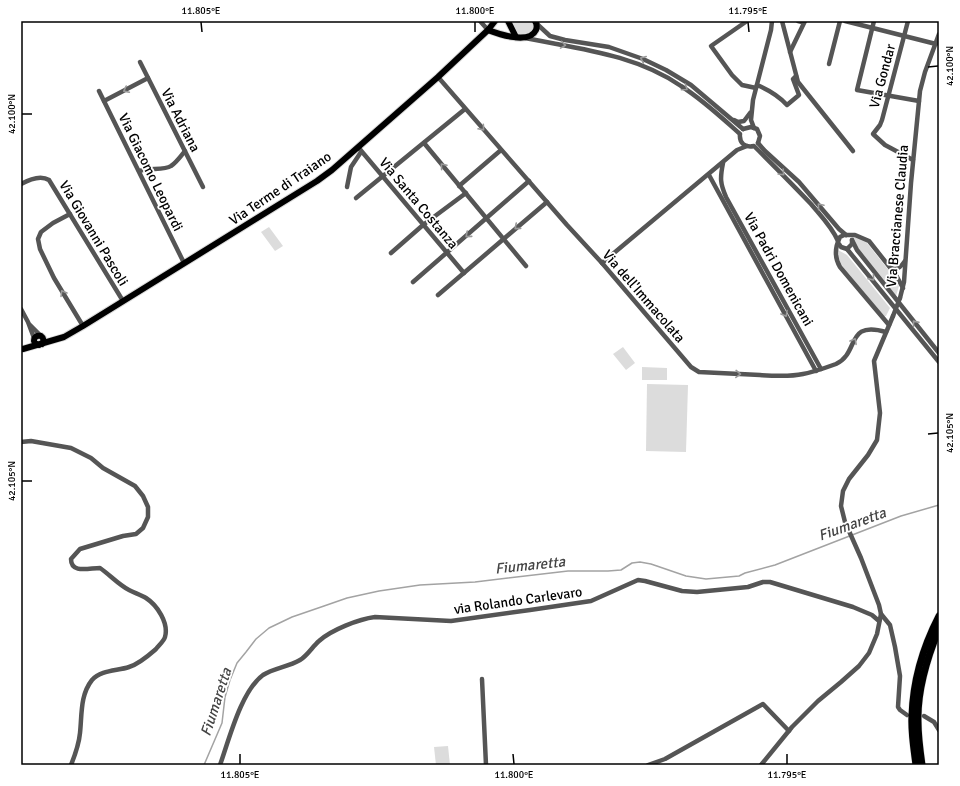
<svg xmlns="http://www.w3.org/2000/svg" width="960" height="786" font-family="Signika,sans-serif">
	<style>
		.green { fill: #dcdcdc }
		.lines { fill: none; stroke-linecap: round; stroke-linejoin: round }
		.stream { stroke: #a3a3a3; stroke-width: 1.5 }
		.major-casing { stroke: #dbdbdb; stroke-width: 8 }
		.highway-casing { stroke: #dbdbdb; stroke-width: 8 }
		.minor { stroke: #555; stroke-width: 4.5 }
		.major { stroke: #000; stroke-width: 6 }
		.highway { stroke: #000; stroke-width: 7 }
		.minor-bridge { stroke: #555; stroke-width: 4.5 }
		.oneway { stroke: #999 }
		.ticks { fill: none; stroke: #000; stroke-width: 1.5 }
		.labels { text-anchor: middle; stroke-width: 3.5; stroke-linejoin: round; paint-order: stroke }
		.street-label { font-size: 14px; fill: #000; stroke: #fff }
		.water-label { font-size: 15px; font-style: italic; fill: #444; stroke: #fff }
		.neatline { fill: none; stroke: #000; stroke-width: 1.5 }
		.ticks-label { font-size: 10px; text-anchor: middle; fill: #000 }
	</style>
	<rect width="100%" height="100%" fill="#fff"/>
	<g class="green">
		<path d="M512,21H532C535,30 532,33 524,37C515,33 514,29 512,21Z"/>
		<path d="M269,227L283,246L275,251L261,232Z"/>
		<path d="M852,236L865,240L867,243L894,277L899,286L896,296L858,249Z"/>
		<path d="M838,250L847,255L890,308L886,316H884L843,267L839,260Z"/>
		<path d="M623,347L635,363L626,370L613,354Z"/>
		<path d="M642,367L667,368V380H642Z"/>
		<path d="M647,384L688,385L686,452L646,451Z"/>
		<path d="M448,746L450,765H436L434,747Z"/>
	</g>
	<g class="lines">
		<path class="stream" d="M204,765L222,723L225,697L230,680L237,663L246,652L256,639L269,628L292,617L324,606L347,598L379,591L420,585L475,582L568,571H608L621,570L632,563L640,562L651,564L686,576L706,579L739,576L745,573L775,565L901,516L939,505"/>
		<g class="major-casing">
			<g id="major">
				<path d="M508,21L516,37"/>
				<path d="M488,30C499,34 529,45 536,30C537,27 537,24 535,21"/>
				<path d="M39,345L36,344L34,341C34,337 37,335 41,336C44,338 44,341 42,344"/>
				<path d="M23,349L64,337L83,326L317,181L332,170L438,77L488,30L495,21"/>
			</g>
		</g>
		<g class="highway-casing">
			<g id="highway">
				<path d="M916,765C914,749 911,732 912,716C913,681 923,647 939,616"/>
				<path d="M922,765C920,751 918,736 918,722C917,690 927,658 939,629"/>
			</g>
		</g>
		<g class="minor">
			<path d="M480,21L488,30"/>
			<path d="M747,21L711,46L732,75L742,85L756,88"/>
			<path d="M782,21L798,82L853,151"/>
			<path d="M798,21L802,22L804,21"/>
			<path d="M845,21L936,44"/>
			<path d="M874,21L857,90L919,101"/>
			<path d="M908,21L882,120L880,125L873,134L885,145L913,160"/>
			<path d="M537,24L550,36L565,40L609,47L643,59L666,70L691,85L743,129"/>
			<path d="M525,38C579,49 634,54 681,86C703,100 721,117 740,134C739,143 745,148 754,146C773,165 792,184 811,204C821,216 832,227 838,241"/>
			<path d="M790,52L805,21"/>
			<path d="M140,62L203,187"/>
			<path d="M829,64L840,21"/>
			<path d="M438,77L567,225L602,263L691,367L699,372C719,373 740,374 760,375C774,376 789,377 803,374C814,372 825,368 836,364C860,353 845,320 886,332"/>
			<path d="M757,85C769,90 778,95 787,105L799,95L793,79L796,76"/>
			<path d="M99,91L184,263"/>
			<path d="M104,101L148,78"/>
			<path d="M734,120L738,122L744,121L750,113"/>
			<path d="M754,128L751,120L753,100L771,30L772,21"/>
			<path d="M743,129L751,127L757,129L760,136L758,143"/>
			<path d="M424,143L526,266"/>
			<path d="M758,143L765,151L799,182L839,229L846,235"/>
			<path d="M358,147L464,273"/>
			<path d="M723,163C720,178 720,183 726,197L821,369"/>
			<path d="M139,171C148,167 164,171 171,166C176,163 181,156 185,151"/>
			<path d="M709,175L816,371"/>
			<path d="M21,184C30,179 41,175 49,180L123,301"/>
			<path d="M459,186L501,150"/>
			<path d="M347,187L351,167L361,152"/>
			<path d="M356,198L465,109"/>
			<path d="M70,214L53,223L41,232L38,239L40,249L54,278L83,326"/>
			<path d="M852,240L857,250L939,353"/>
			<path d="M839,244L841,247L847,249L852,244V240"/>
			<path d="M847,249L939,362"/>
			<path d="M391,253L423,225L466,193"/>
			<path d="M602,263L737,150L747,146"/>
			<path d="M891,268C897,271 901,267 905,261"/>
			<path d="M413,282L529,181"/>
			<path d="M438,295L547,202"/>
			<path d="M900,298L904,282L911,183L920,91L925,72L939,34"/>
			<path d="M21,309L28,322L34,338"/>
			<path d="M30,325L41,336"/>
			<path d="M889,325L840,267C834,257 835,247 840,237L844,235H855L869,241L896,275L903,288"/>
			<path d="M21,442L31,441L71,448L91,458L103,468L135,486L143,496L148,507V517L143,528L136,534L123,536L80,549L71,559C71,574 89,568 100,568C110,575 119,585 129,590C135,593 141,595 146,598C157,605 169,623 165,637C164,641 159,645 156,649C148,656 139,664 129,667C117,671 101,670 92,680C80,695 82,715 80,733C79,744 75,755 71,765"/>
			<path d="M881,614L890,625L895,647L900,676L898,707L900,710L907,715"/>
			<path d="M482,679L486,765"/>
			<path d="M924,716L934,722L939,730"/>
			<path d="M220,765C229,740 241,691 263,675C274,668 288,667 300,660C307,656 313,646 319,641C331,630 359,619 375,617L451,621L530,610L591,601L638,580L645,581L682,591L697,592L748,587L763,582H770L853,607L872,615L879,621"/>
			<path d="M648,765L665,759L763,704L789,731"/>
			<path d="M761,765L792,727L818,701L841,682L859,666L869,653L877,634L881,614L879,605L861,558L845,522L841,506L843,491L849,479L868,455L877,440L880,413L874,361L893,316"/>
		</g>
		<use href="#major" class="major"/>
		<use href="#highway" class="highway"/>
		<path class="minor-bridge" d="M893,316L900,298"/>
	</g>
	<defs><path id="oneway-chevron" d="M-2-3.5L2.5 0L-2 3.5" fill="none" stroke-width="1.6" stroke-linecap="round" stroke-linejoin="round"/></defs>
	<g class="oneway">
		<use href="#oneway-chevron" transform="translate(563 45) rotate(9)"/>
		<use href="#oneway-chevron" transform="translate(643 59) rotate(-157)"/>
		<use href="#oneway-chevron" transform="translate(685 88) rotate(35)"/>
		<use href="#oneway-chevron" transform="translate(126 90) rotate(153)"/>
		<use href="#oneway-chevron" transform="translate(482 128) rotate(49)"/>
		<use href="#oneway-chevron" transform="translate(443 166) rotate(-130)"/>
		<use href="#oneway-chevron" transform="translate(782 173) rotate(46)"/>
		<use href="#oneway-chevron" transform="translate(820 206) rotate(-130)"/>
		<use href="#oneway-chevron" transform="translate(517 227) rotate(140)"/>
		<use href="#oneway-chevron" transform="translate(468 235) rotate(139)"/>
		<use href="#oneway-chevron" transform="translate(872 278) rotate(51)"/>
		<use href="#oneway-chevron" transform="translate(63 293) rotate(-121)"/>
		<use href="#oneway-chevron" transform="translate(785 314) rotate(61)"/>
		<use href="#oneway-chevron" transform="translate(915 323) rotate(-129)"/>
		<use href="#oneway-chevron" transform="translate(854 341) rotate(-61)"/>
		<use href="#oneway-chevron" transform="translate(738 374) rotate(2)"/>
	</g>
	<path class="ticks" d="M201,22L202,32M475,22V32M748,22L749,32M928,67L938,66M22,114H32M928,434L938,433M22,481H32M240,754V764M513,754L514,764M787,754V764"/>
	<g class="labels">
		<g class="street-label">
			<text transform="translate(882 76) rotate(-75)" y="5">Via Gondar</text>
			<text transform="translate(181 120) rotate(63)" y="5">Via Adriana</text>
			<text transform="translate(151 172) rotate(64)" y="5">Via Giacomo Leopardi</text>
			<text transform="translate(280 188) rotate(-34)" y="5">Via Terme di Traiano</text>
			<text transform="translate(419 203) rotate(50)" y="5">Via Santa Costanza</text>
			<text transform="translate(897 216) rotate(-85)" y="5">Via Braccianese Claudia</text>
			<text transform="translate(94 233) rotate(59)" y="5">Via Giovanni Pascoli</text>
			<text transform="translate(779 269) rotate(61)" y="5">Via Padri Domenicani</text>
			<text transform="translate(644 296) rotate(49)" y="5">Via dell'Immacolata</text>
			<text transform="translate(518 600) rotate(-8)" y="5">via Rolando Carlevaro</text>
		</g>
		<g class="water-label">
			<text transform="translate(852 524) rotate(-20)" y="5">Fiumaretta</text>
			<text transform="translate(530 565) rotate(-6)" y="5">Fiumaretta</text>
			<text transform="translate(216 702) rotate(-72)" y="5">Fiumaretta</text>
		</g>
	</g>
	<rect width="960" height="786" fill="none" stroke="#ffffff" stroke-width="44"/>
	<rect x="22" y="22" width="916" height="742" class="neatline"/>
	<g class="ticks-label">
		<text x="201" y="14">11.805°E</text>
		<text x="475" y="14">11.800°E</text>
		<text x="748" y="14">11.795°E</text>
		<text transform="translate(949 66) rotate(-90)" y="4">42.100°N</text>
		<text transform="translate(11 114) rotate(-90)" y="4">42.100°N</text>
		<text transform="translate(949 433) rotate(-90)" y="4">42.105°N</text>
		<text transform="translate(11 481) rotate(-90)" y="4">42.105°N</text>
		<text x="240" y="778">11.805°E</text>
		<text x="514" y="778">11.800°E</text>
		<text x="787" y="778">11.795°E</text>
	</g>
</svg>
